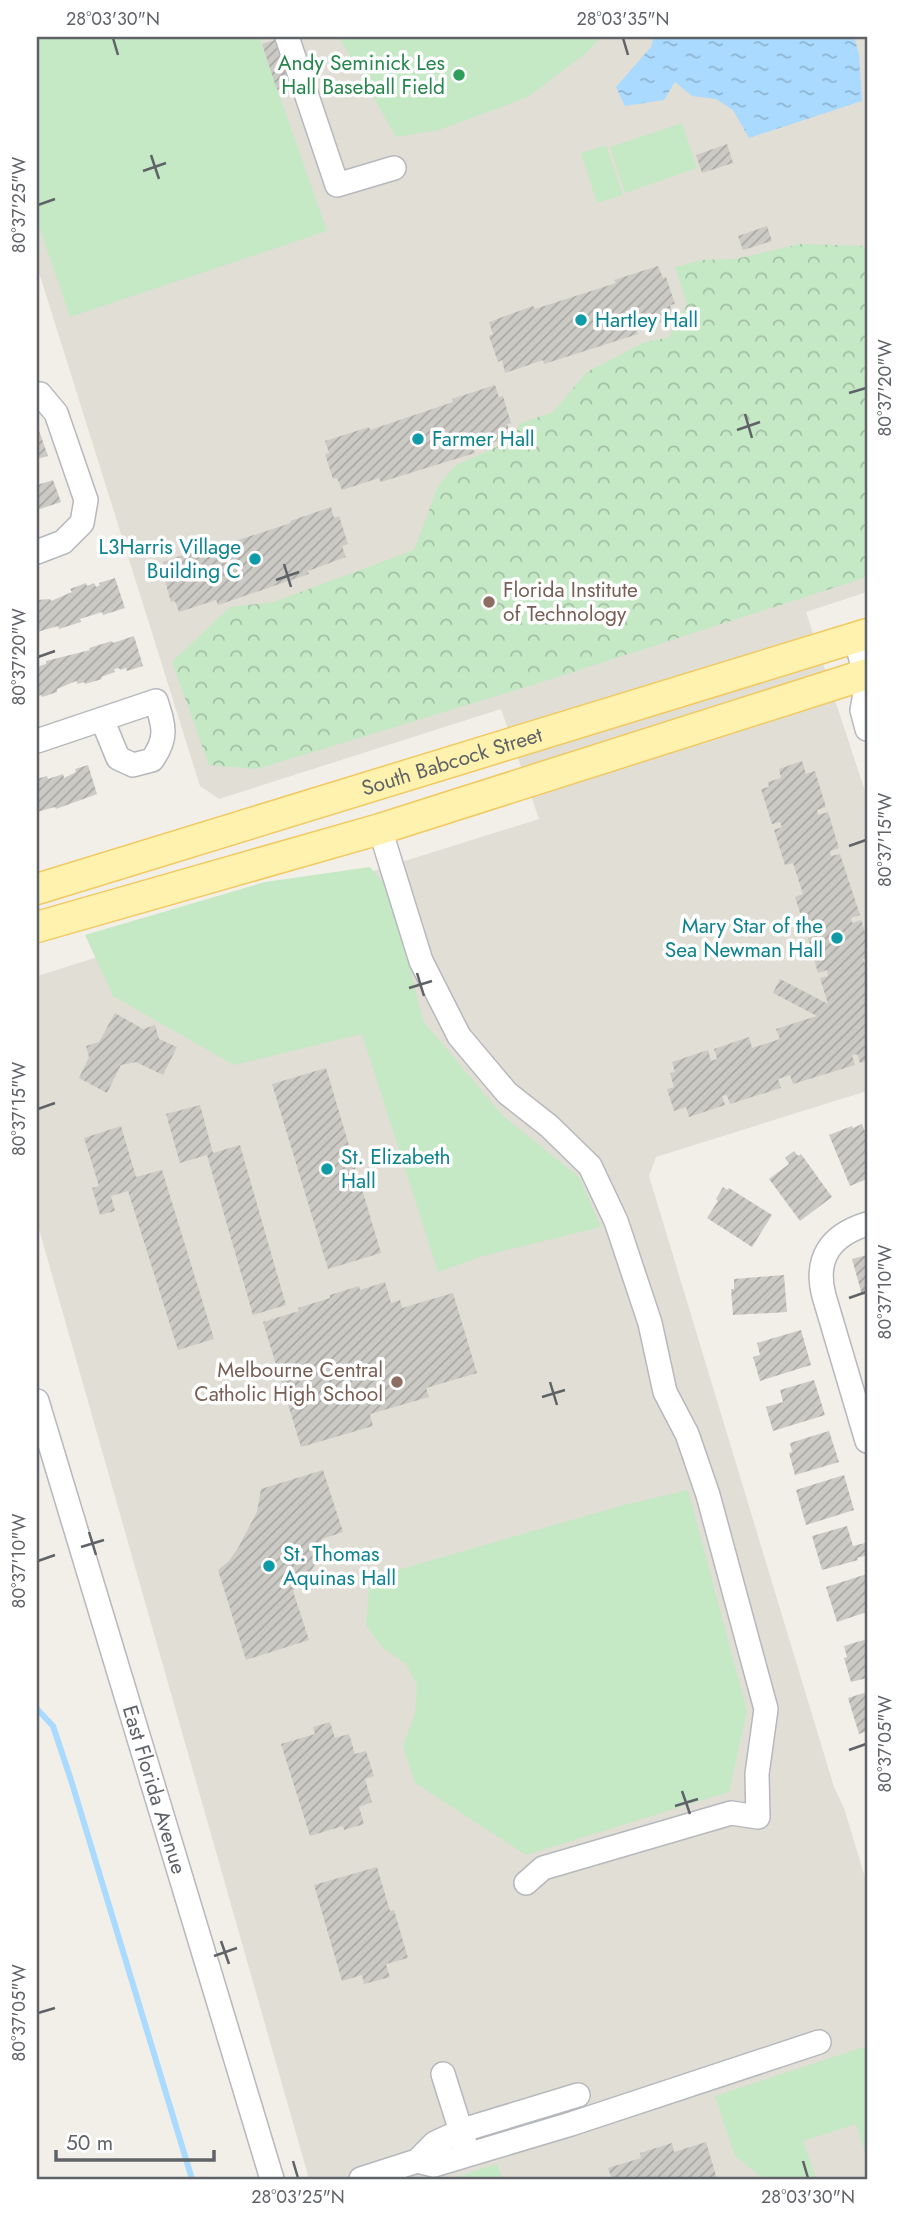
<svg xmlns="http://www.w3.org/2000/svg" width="904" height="2216" font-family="Jost,sans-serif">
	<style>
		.education { fill: #e1ded6 }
		.grass { fill: #c5e8c5 }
		.forest { fill: url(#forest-crowns) }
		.water { fill: url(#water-ripples) }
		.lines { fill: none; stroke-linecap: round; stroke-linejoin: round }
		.stream { stroke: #aadaff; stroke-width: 6 }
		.building { fill: url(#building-hatch) }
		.minor-casing { stroke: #b5b8bc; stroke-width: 26 }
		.major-casing { stroke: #f2c960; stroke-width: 33 }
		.minor { stroke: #fff; stroke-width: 23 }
		.major { stroke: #fff2af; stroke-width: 30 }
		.ticks { fill: none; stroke: #5f6368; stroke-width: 2.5 }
		.leisure-dot { fill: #2e9e5b; stroke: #fff; stroke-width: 2.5 }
		.culture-dot { fill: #0f9aa8; stroke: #fff; stroke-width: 2.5 }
		.education-dot { fill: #8d6e63; stroke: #fff; stroke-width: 2.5 }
		.labels { text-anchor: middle; stroke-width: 7; stroke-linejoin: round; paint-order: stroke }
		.leisure-label { font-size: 21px; fill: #27864d; stroke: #fff; text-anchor: end }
		.culture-label { font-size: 21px; fill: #0d838f; stroke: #fff; text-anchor: start }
		.education-label { font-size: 21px; fill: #785e54; stroke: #fff; text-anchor: start }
		.street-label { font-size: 21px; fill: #5f6368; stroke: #fff }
		.neatline { fill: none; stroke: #5f6368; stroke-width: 2.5 }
		.ticks-label { font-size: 18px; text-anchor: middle; fill: #5f6368 }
	</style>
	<defs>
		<pattern id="forest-crowns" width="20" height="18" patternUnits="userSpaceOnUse" patternTransform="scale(1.75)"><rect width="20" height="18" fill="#c5e8c5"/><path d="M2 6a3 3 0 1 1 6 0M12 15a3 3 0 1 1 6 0" fill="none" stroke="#a3c0a4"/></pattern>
		<pattern id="water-ripples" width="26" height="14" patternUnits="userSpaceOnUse" patternTransform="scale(1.75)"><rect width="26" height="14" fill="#aadaff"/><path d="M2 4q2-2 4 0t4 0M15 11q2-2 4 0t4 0" fill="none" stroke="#8eb4d2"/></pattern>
		<pattern id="building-hatch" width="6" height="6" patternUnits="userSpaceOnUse" patternTransform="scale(1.75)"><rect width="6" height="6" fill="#cccac5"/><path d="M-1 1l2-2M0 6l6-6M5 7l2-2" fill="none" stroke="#a9a8a4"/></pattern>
	</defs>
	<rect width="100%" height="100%" fill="#f1efe8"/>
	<path class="education" d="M37,37H867V592L806,612L867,797V1091L656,1157L649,1176L834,1787L844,1808L867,1884V2179H309L37,1222V976L539,819L501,709L219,799L200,786L37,266Z"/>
	<g class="grass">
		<path d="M37,37H259L327,231L70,317L37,220Z"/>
		<path d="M339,37H601L586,53L528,97L439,130L396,137Z"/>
		<path d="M682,123L697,168L625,193L610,147Z"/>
		<path d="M606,145L623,195L597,203L581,153Z"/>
		<path d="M370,867L391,892L423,1021L503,1116L579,1177L601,1227L483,1256L438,1272L362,1034L234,1065L113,996L85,935L265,882Z"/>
		<path d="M688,1490L747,1711L729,1792L526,1855L415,1783L403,1746L415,1713L417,1685L406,1664L382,1647L366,1625L370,1578L620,1506Z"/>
		<path d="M867,2046V2158L856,2124L803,2141L816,2179H764L735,2156L715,2096Z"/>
		<path d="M497,2164L502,2179H450Z"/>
	</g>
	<path class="forest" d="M800,244L867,246V577L536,684L257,769L209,765L172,662L230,607L274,602L414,550L438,486L456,465L513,440L519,424L553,412L587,372L643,343L669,337L687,304L675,267L702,260L736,259Z"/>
	<path class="water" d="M654,37H854L859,54L862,101L749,138L733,110L716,99L692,96L675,82L664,100L625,106L616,87L651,47Z"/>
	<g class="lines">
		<path class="stream" d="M37,1709L53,1726L71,1780L192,2179"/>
	</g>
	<g class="building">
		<path d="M281,38L295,83L277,90L262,44Z"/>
		<path d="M727,144L733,163L702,173L696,155Z"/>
		<path d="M767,226L772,241L743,250L738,236Z"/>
		<path d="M658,266L663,278L666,277L675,304L670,305L674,318L637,330L638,334L544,364L543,360L505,373L502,360L498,362L489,336L493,334L489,322L533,306L535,309L616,283L614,280Z"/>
		<path d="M495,385L499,397L503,396L511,423L507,424L511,437L473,449L475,453L381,482L379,478L342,490L337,478L333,479L325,454L329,453L325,441L369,427L370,430L453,402L452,399Z"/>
		<path d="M37,425L48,456L37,459Z"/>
		<path d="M53,480L61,502L37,510V485Z"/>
		<path d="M331,507L334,518L339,516L348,544L342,546L346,557L308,571L309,574L218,605L216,600L179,612L175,601L171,602L163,574L166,573L163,562L206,547L207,550L291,523L290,521Z"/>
		<path d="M115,578L125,608L103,615L102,612L80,619L81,622L59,629L58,626L37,632V600L50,599L51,601L72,592L70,589L86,583L87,586L94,583L96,587L100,585L99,583Z"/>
		<path d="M134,636L143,666L127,671L126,668L120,670L119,668L114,669L115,672L101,677L102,679L85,684L84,682L78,684L76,681L57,689V692L42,697L41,695L37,696V667L46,664V661L90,650L89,648L112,641L113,643Z"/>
		<path d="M802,761L806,774L815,771L826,807L817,810L818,815L828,812L839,848L830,851L831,856L840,854L860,915L851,918L852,923L861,920L867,939V958L863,959L865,964L867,963V1061L860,1063L857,1054L852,1055L855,1065L793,1084L790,1075L778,1079L781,1088L730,1104L727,1095L722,1096L725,1105L689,1117L686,1107L674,1111L667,1089L674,1087L670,1073L675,1072L672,1062L708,1050L711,1061L717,1059L714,1049L749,1037L752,1048L780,1039L776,1029L817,1016L773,993L780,979L828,1004L820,978L828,976L827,970L818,973L808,938L816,935L814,930L806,932L795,897L803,894L793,863L785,865L774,830L782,827L780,822L772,824L761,789L769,787L768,782L781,778L779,769Z"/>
		<path d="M88,765L97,794L56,809L55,807L37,812V779L47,776L48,779L63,774L64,778L76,772L75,769Z"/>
		<path d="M115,1013L143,1029L155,1025L159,1039L177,1047L163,1075L136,1062L121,1065L107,1093L79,1078L89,1057L86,1046L99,1042Z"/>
		<path d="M326,1068L381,1253L328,1269L272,1084Z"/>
		<path d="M200,1105L213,1153L240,1145L286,1305L253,1315L207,1155L180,1163L166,1114Z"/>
		<path d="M862,1124L867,1137V1179L850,1186L829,1135L852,1126L853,1128Z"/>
		<path d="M121,1126L136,1177L162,1170L214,1339L178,1350L128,1191L111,1196L115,1211L100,1215L92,1188L99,1186L84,1138Z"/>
		<path d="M794,1151L798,1156L801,1154L832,1197L800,1221L769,1179L789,1164L785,1158Z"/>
		<path d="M723,1187L727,1190L729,1188L772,1215L752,1247L707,1218L718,1201L716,1199Z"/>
		<path d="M867,1255V1294L862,1295L852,1259Z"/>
		<path d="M784,1275L787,1312L733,1315L731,1289H734V1279Z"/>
		<path d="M385,1282L391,1303L400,1300L402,1308L453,1293L477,1373L426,1388L429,1397L370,1414L373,1426L301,1447L263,1322L299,1311L298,1308L330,1298V1295L359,1286L360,1290Z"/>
		<path d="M801,1330L811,1365L760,1381L753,1357L760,1355L757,1343Z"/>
		<path d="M814,1380L825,1415L773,1431L766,1407L783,1402L780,1390Z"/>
		<path d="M829,1431L839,1462L795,1475L789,1453L792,1452L790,1443Z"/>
		<path d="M323,1470L343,1532L322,1539L318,1557L310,1574L293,1591L309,1640L246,1660L218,1570L229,1561L238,1548L257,1512L261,1489Z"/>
		<path d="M844,1475L854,1510L806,1525L796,1490Z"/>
		<path d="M847,1526L853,1546L865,1543L867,1555L857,1558L858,1560L822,1570L812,1536Z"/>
		<path d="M867,1574V1612L837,1622L826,1587Z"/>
		<path d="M867,1639V1678L851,1682L844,1658L847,1657L844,1646Z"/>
		<path d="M867,1692V1731L859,1734L848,1698Z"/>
		<path d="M330,1722L335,1738L349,1734L355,1754L366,1751L374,1776L365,1779L372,1802L359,1807L364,1824L344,1830L343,1826L310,1836L281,1744L315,1734L313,1727Z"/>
		<path d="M377,1867L390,1911L394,1910L408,1958L386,1964L390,1977L364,1984L362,1975L342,1981L314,1885Z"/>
		<path d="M706,2142L717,2179H612L608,2168L641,2158L640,2153L672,2143L674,2152Z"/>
	</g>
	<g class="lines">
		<g class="minor-casing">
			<g id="minor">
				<path d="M287,37L337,185L394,168"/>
				<path d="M37,394H40L56,413L86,500L82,523L63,542L37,552"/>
				<path d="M855,638L867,680"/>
				<path d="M867,683L862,710L867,729"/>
				<path d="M37,741L156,701C164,726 168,738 152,760L133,765L118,758L102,719"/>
				<path d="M380,829L421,961L459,1036L507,1093L549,1126L590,1166L616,1221L650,1323L665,1392L687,1434L708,1495L766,1709L757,1774L758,1817L731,1813L543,1868L526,1883"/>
				<path d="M867,1224C831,1235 814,1258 824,1296L867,1441"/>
				<path id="s1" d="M37,1401L272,2179"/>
				<path d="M443,2074L465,2144"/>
				<path d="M417,2161L434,2165L571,2124L819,2042"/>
				<path d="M361,2179L417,2161L435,2143L463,2130L578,2095"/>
			</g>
		</g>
		<g class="major-casing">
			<g id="major">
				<path id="s2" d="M37,889L867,634"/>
				<path d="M37,927L380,829L867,674"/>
			</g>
		</g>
		<use href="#minor" class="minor"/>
		<use href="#major" class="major"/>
	</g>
	<path class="ticks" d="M113,38L118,55M623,38L628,55M151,155L159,179M143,171L166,163M38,205L55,199M849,393L866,388M745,414L752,438M737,430L760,422M284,564L291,587M276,580L299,572M38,657L55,651M849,846L866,840M417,973L424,996M409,988L432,981M38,1109L55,1103M849,1298L866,1292M550,1382L557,1405M542,1397L565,1390M89,1532L96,1555M81,1547L104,1540M38,1561L55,1555M849,1750L866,1744M682,1791L690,1814M675,1806L698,1799M221,1941L229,1964M214,1956L237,1948M38,2013L55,2008M293,2161L298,2178M803,2161L808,2178"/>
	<circle class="leisure-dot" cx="459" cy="75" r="7"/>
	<g class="culture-dot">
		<circle cx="581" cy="320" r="7"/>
		<circle cx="418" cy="439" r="7"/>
		<circle cx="255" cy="559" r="7"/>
		<circle cx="837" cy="938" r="7"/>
		<circle cx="327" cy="1169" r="7"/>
		<circle cx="269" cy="1566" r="7"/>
	</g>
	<g class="education-dot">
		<circle cx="489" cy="602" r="7"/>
		<circle cx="397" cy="1382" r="7"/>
	</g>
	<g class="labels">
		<g class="leisure-label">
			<text x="445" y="70">Andy Seminick Les<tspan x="445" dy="24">Hall Baseball Field</tspan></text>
		</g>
		<g class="culture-label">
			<text x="595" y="327">Hartley Hall</text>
			<text x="432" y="446">Farmer Hall</text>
			<text x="241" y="554" text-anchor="end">L3Harris Village<tspan x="241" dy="24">Building C</tspan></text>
			<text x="823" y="933" text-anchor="end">Mary Star of the<tspan x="823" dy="24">Sea Newman Hall</tspan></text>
			<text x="341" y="1164">St. Elizabeth<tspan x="341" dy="24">Hall</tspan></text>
			<text x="283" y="1561">St. Thomas<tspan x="283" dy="24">Aquinas Hall</tspan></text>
		</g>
		<g class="education-label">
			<text x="503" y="597">Florida Institute<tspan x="503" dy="24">of Technology</tspan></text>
			<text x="383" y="1377" text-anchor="end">Melbourne Central<tspan x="383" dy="24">Catholic High School</tspan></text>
		</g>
		<g class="street-label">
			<text dy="7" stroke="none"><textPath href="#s2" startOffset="434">South Babcock Street</textPath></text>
			<text dy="7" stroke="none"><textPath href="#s1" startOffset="406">East Florida Avenue</textPath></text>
		</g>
	</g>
	<rect width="904" height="2216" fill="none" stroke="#ffffff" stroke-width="77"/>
	<path d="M56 2150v10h158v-10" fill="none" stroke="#5f6368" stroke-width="3.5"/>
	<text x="66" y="2150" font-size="21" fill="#5f6368" stroke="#ffffff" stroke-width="5" paint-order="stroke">50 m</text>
	<rect x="38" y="38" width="828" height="2140" class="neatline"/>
	<g class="ticks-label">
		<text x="113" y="25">28°03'30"N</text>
		<text x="623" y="25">28°03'35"N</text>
		<text transform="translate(19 205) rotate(-90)" y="6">80°37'25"W</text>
		<text transform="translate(885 388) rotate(-90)" y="6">80°37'20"W</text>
		<text transform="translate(19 657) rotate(-90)" y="6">80°37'20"W</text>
		<text transform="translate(885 840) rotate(-90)" y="6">80°37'15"W</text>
		<text transform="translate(19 1109) rotate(-90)" y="6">80°37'15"W</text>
		<text transform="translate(885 1292) rotate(-90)" y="6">80°37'10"W</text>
		<text transform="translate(19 1561) rotate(-90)" y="6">80°37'10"W</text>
		<text transform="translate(885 1744) rotate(-90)" y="6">80°37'05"W</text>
		<text transform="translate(19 2013) rotate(-90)" y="6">80°37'05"W</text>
		<text x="298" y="2203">28°03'25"N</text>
		<text x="808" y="2203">28°03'30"N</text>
	</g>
</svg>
